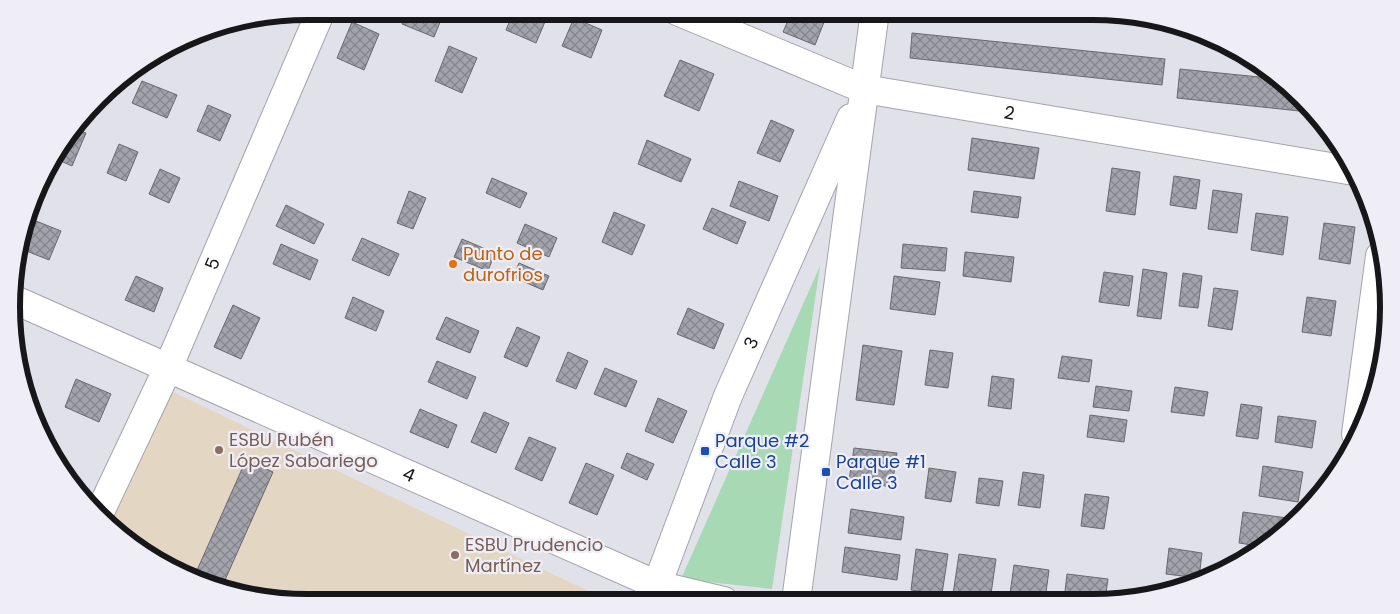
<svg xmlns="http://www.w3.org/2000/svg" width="1400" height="614" font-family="Poppins,sans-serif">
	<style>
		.education { fill: #e3d7c3 }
		.park { fill: #a8d9b5 }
		.building { fill: url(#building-cross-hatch); stroke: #696870 }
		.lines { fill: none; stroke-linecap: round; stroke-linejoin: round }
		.minor-casing { stroke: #a5a4ad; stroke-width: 30 }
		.minor { stroke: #fff; stroke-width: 28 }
		.food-dot { fill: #e8710a; stroke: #efeef7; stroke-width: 2 }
		.education-dot { fill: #8d6e63; stroke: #efeef7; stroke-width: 2 }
		.transit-dot { fill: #1a4fb4; stroke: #efeef7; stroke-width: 2 }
		.labels { text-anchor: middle; stroke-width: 4.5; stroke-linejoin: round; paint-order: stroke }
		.street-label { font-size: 18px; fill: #17171a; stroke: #efeef7 }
		.food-label { font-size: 18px; fill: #c56008; stroke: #efeef7; text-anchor: start }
		.education-label { font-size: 18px; fill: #785e54; stroke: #efeef7; text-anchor: start }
		.transit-label { font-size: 18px; fill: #164399; stroke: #efeef7; text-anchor: start }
		.rim { fill: none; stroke: #17171a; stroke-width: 6 }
	</style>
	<defs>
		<pattern id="building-cross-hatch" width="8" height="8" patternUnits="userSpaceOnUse" patternTransform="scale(1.25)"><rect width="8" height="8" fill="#a3a3ac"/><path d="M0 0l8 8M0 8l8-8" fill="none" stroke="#84848b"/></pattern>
	</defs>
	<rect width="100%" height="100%" fill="#e1e1ea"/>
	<path class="education" d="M171,391L609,601L307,603L212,587L112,530L108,524Z"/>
	<path class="park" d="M820,266L772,589L681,579Z"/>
	<g class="building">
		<path d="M407,11H434L443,15L434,37L402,24Z"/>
		<path d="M514,11H535L547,17L536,43L506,30Z"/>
		<path d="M792,11H812L826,17L815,45L783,32Z"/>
		<path d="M574,18L602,30L591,58L562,46Z"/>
		<path d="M352,22L379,34L364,70L337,58Z"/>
		<path d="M912,33L1165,59L1162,85L910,58Z"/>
		<path d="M449,46L477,58L462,93L435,81Z"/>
		<path d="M680,60L714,74L699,111L664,96Z"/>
		<path d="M1180,69L1279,79L1288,85L1309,112L1177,98Z"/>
		<path d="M142,81L177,95L167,118L132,103Z"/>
		<path d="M208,105L231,115L220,141L197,131Z"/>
		<path d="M771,120L794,130L780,162L757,153Z"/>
		<path d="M76,129L86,133L72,166L52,157Z"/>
		<path d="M972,138L1039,148L1034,179L968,170Z"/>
		<path d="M647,140L691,159L681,182L638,164Z"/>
		<path d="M119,144L138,152L126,181L107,173Z"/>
		<path d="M1112,168L1140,172L1135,215L1106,211Z"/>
		<path d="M160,169L180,178L169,203L149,194Z"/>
		<path d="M1174,176L1200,180L1196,209L1170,205Z"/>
		<path d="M492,178L527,193L520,208L486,193Z"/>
		<path d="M739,181L778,196L769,221L730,206Z"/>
		<path d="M1213,190L1242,194L1237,233L1208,229Z"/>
		<path d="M409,191L426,198L413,229L397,223Z"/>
		<path d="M974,191L1021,197L1018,218L971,212Z"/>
		<path d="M286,205L324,224L314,244L276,226Z"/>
		<path d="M712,208L746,222L737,244L703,229Z"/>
		<path d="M614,212L645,225L632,255L602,242Z"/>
		<path d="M1256,213L1288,217L1283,255L1251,250Z"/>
		<path d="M36,221L61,231L49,260L24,250Z"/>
		<path d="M1324,223L1355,227L1350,264L1319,259Z"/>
		<path d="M525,224L557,238L549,257L517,243Z"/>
		<path d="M362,238L399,254L389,276L352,260Z"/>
		<path d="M462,239L495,253L488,271L454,257Z"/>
		<path d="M281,244L318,260L310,280L273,264Z"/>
		<path d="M903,244L947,248L945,271L901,268Z"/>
		<path d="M965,252L1014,257L1011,282L963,276Z"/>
		<path d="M519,263L549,276L543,290L513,277Z"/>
		<path d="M1143,269L1167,273L1161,319L1137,316Z"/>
		<path d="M1104,272L1133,276L1129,306L1099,302Z"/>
		<path d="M1183,273L1202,276L1198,308L1179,306Z"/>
		<path d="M136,276L163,288L154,312L125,300Z"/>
		<path d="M894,276L940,282L935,315L890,309Z"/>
		<path d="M1214,288L1238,291L1232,330L1208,326Z"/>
		<path d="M353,297L384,311L376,331L345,318Z"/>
		<path d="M1307,297L1336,301L1331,336L1302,332Z"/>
		<path d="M233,305L260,318L241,359L214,347Z"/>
		<path d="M688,308L724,324L714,349L677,334Z"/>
		<path d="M446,317L479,331L470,353L436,339Z"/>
		<path d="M517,327L540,337L527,367L504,357Z"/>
		<path d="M863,345L902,351L894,405L856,400Z"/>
		<path d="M930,350L953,353L948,388L925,385Z"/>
		<path d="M568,352L588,361L576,389L556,381Z"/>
		<path d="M1062,356L1092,360L1089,382L1058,378Z"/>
		<path d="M437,361L476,377L467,399L428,382Z"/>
		<path d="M605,368L637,381L626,407L594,394Z"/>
		<path d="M992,376L1014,379L1011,409L988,406Z"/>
		<path d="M76,379L111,394L99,422L65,407Z"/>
		<path d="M1096,386L1132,391L1129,411L1093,407Z"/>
		<path d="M1175,387L1208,392L1204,416L1171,412Z"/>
		<path d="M658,398L687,411L673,443L645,431Z"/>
		<path d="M1241,404L1262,407L1258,439L1236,436Z"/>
		<path d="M420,409L457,425L448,448L410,432Z"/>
		<path d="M484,412L509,423L496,453L471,442Z"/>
		<path d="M1090,415L1127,420L1124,442L1087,437Z"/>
		<path d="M1278,416L1316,421L1312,448L1275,442Z"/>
		<path d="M529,437L556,448L542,481L515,469Z"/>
		<path d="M854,448L897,453L892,487L849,480Z"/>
		<path d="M627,453L654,464L647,480L621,468Z"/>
		<path d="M246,460L273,472L221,589L212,587L194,577Z"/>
		<path d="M586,463L614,475L597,515L569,503Z"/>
		<path d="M1263,466L1303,472L1298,502L1259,496Z"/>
		<path d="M929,468L956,472L951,502L925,498Z"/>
		<path d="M1023,472L1044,475L1040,508L1018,505Z"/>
		<path d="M979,478L1003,481L999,506L976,503Z"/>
		<path d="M1085,494L1109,497L1104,529L1081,526Z"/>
		<path d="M851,509L904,517L901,540L848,533Z"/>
		<path d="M1243,512L1295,519L1273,541L1264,547L1239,543Z"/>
		<path d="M845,547L900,555L897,580L842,572Z"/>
		<path d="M1169,548L1202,553L1199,578L1166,574Z"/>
		<path d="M916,549L948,554L942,594L911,590Z"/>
		<path d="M959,554L996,559L990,601H952Z"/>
		<path d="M1014,565L1049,570L1045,600L1009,601Z"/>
		<path d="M1067,574L1108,579L1105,600H1064Z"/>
	</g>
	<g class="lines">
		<g class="minor-casing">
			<g id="minor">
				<path id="s1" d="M677,11L864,89L1354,171"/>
				<path id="s2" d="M15,300L657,585L724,601"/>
				<path d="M1356,434L1380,256"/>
				<path id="s3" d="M99,514L168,368L321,11"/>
				<path d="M796,601L875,11"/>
				<path id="s4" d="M648,602L657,585L728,396L851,118"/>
			</g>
		</g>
		<use href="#minor" class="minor"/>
	</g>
	<circle class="food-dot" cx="453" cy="264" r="5"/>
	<g class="education-dot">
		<circle cx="219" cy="450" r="5"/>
		<circle cx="455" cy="555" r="5"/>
	</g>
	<g class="transit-dot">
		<rect x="700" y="446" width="10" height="10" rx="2.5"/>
		<rect x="821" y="467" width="10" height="10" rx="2.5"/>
	</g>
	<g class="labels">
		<g class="street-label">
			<text dy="6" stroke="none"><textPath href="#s1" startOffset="350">2</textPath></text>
			<text dy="6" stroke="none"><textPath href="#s3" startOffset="275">5</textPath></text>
			<text dy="6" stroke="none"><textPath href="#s4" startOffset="279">3</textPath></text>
			<text dy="6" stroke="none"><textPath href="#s2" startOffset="431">4</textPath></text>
		</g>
		<g class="food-label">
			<text x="463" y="260">Punto de<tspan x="463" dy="21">durofrios</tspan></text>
		</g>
		<g class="education-label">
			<text x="229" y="446">ESBU Rubén<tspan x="229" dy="21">López Sabariego</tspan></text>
			<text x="465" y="551">ESBU Prudencio<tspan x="465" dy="21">Martínez</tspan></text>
		</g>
		<g class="transit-label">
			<text x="715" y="447">Parque #2<tspan x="715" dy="21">Calle 3</tspan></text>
			<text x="836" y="468">Parque #1<tspan x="836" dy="21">Calle 3</tspan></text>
		</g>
	</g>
	<path d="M0 0H1400V614H0ZM307 20H1093A287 287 0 0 1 1380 307V307A287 287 0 0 1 1093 594H307A287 287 0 0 1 20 307V307A287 287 0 0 1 307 20Z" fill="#efeef7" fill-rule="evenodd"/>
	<path class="rim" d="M307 20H1093A287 287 0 0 1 1380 307V307A287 287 0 0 1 1093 594H307A287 287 0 0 1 20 307V307A287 287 0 0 1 307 20Z"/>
</svg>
